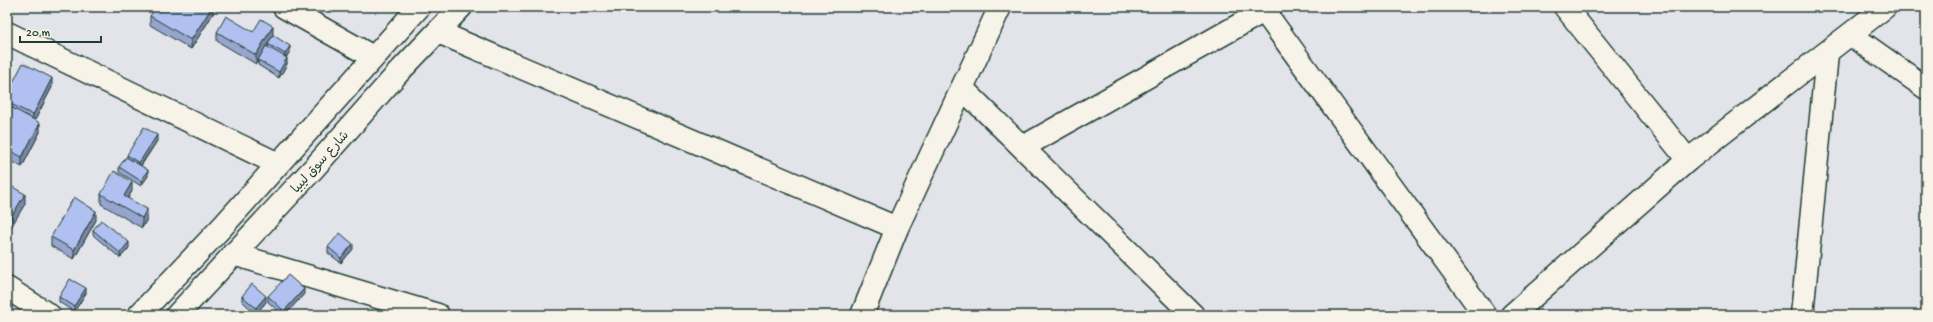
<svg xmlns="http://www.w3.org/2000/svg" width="1933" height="322" font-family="'Gochi Hand','Playpen Sans Arabic',sans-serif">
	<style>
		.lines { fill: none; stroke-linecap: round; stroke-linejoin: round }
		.minor-casing { stroke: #1f3d34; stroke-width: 25 }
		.primary-casing { stroke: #1f3d34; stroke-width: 25 }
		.minor { stroke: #f7f3e8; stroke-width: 22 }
		.primary { stroke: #f7f3e8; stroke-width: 22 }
		.wall { fill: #97a5ce; stroke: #1f3d34 }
		.shaded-wall { fill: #7b86a8; stroke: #1f3d34 }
		.building { fill: #b0c0f0; stroke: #1f3d34 }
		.labels { text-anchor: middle; stroke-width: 3; stroke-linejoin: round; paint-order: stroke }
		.street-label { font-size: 13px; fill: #1f3d34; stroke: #f7f3e8 }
	</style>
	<rect width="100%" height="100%" fill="#e2e4ea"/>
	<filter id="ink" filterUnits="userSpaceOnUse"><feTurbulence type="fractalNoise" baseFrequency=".025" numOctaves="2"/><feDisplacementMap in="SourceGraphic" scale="8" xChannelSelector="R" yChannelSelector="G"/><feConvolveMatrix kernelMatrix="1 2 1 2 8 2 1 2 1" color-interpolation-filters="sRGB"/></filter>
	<g filter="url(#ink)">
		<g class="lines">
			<g class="minor-casing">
				<g id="minor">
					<path d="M284,7L373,57"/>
					<path d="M1565,7L1688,160"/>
					<path d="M1264,11L1485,315"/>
					<path d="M438,32L897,228"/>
					<path d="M7,33L278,164"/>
					<path d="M1851,35L1926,88"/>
					<path d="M962,88L1000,7"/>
					<path d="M1023,147L1271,7"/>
					<path d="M233,254L438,315"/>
					<path d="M7,288L49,315"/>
					<path d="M862,315L897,228L962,88L1193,315"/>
					<path d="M1512,315L1688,160L1885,7"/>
					<path d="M1802,315L1827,54"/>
				</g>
			</g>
			<g class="primary-casing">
				<g id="primary">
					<path d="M139,315L222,227L419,7"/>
					<path d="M177,315L314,168L398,73L461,7"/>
				</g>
			</g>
			<use href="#minor" class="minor"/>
			<use href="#primary" class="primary"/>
		</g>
		<g class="wall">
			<path d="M213,7V14L191,49L150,25V16Z"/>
			<path d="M330,7H338L336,10Z"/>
			<path d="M217,32L267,46L268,47V44L290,51L286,58L287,64L279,78L258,65V61L256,64L217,41Z"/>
			<path d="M52,87L35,120L40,132L22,167L9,160V168L7,171V94Z"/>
			<path d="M157,141L141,166L148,176L141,186L119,172V167L127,157V155Z"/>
			<path d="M132,191L128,198L147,219L142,228L101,204V194Z"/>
			<path d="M96,220L74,259L51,246V237Z"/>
			<path d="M93,230L129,248L120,258L93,235Z"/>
			<path d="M328,247L353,249L341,263L328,253Z"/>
			<path d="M86,293L74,312L59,302V297Z"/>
			<path d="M304,294L285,315H283L268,302V296Z"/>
			<path d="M242,296L266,302L256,314L242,301Z"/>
		</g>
		<g class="shaded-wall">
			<path d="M212,7H213V14L191,49V40Z"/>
			<path d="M273,26V35L258,60V61L256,64V55Z"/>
			<path d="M290,46V51L285,59V54Z"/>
			<path d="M287,58V64L279,78V72Z"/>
			<path d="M52,78V87L33,124V115Z"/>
			<path d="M40,123V132L22,167V157Z"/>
			<path d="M157,135V141L139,168V163Z"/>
			<path d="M9,158V168L7,171V162Z"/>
			<path d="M148,170V176L141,186V181Z"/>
			<path d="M132,182V191L124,205V196Z"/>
			<path d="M25,194V204L7,234V224Z"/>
			<path d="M147,209V219L142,228V218Z"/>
			<path d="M96,211V220L74,259V250Z"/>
			<path d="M129,242V248L120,258V253Z"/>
			<path d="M353,244V249L341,263V258Z"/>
			<path d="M86,288V293L74,312V306Z"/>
			<path d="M304,289V294L285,315H284V311Z"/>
			<path d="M266,296V302L256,314V308Z"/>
		</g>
		<g class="building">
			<path d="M156,7H212L191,40L150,16Z"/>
			<path d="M226,16L253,32L261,19L273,26L256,55L217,32Z"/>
			<path d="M273,35L290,46L285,54L268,44Z"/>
			<path d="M266,46L287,58L279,72L258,60Z"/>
			<path d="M23,63L52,78L33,115L7,102V94Z"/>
			<path d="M7,105L40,123L22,157L7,149Z"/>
			<path d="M144,127L157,135L139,163L127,155Z"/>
			<path d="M126,157L148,170L141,181L119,167Z"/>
			<path d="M114,171L132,182L124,196L147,209L142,218L101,194Z"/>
			<path d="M9,185L25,194L7,224V188Z"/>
			<path d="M74,197L96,211L74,250L51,237Z"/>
			<path d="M101,220L129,242L120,253L93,230Z"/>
			<path d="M340,233L353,244L341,258L328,247Z"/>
			<path d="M288,275L304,289L284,311L268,296Z"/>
			<path d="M70,279L86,288L74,306L59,297Z"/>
			<path d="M252,284L266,296L256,308L242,296Z"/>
		</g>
	</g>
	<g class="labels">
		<g class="street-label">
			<text transform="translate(319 161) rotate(-48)" y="5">شارع سوق ليبيا</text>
		</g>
	</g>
	<rect width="1933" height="322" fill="none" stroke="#f7f3e8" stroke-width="24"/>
	<rect x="12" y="12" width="1909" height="298" fill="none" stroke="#1f3d34" stroke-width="1.5" filter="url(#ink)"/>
	<path d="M20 36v6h81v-6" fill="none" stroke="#1f3d34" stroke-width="2"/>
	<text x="26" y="36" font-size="12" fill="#1f3d34" stroke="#f7f3e8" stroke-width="3" paint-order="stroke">20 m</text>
</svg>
